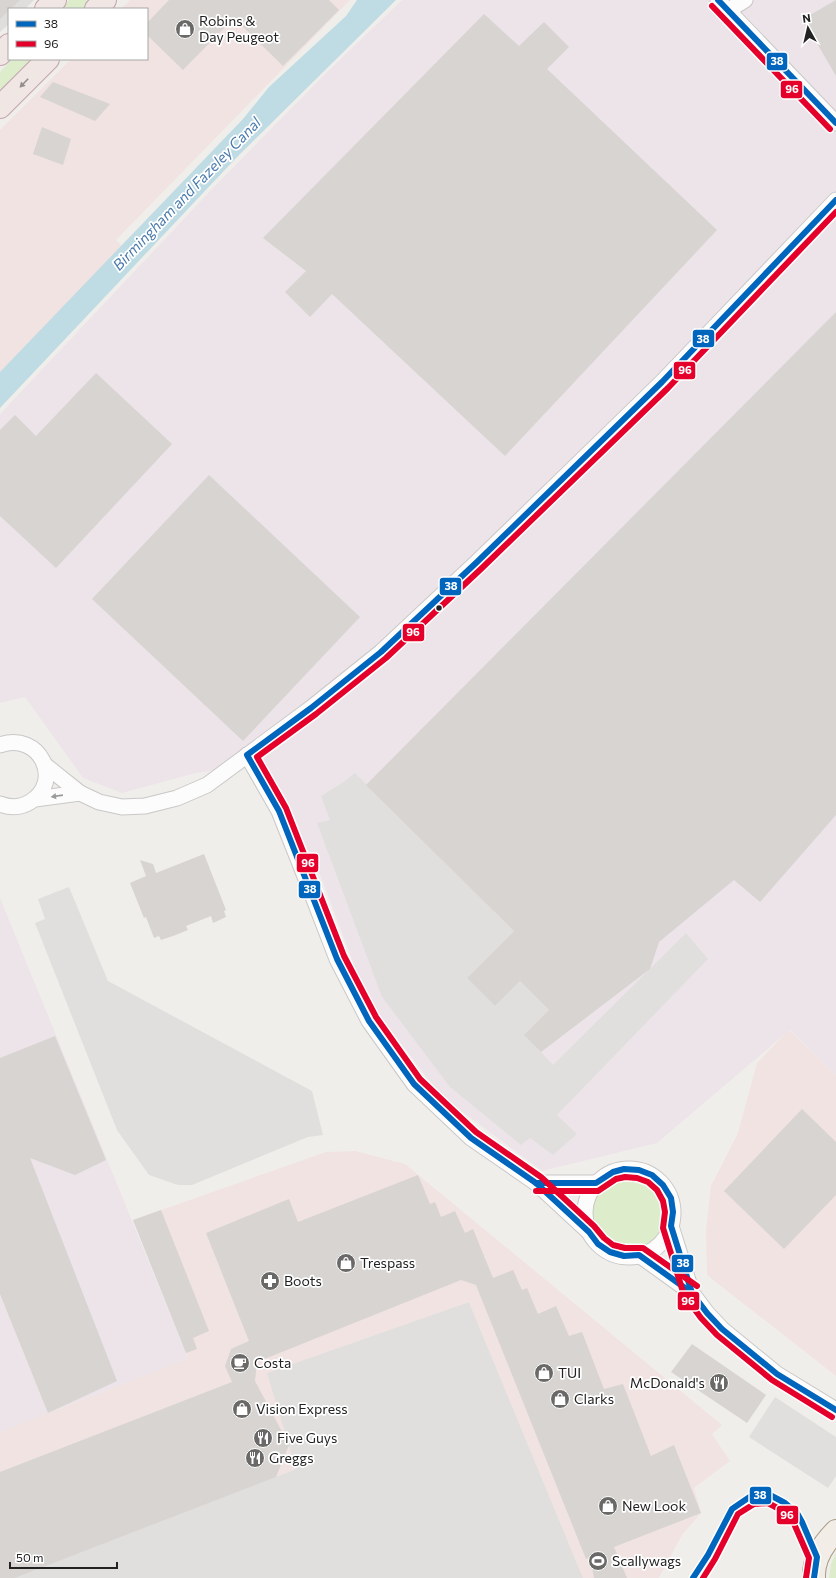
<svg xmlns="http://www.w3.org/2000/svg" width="836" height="1578" font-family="Commissioner,sans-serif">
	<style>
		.residential { fill: #dfdedc }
		.commercial { fill: #f1e3e1 }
		.industrial { fill: #ede4e9 }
		.grass { fill: #ddeccb }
		.parking { fill: #e0dfde }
		.water { fill: #bfdbe3 }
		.building { fill: #d7d4d2 }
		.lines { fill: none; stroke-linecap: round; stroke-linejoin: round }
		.minor-casing { stroke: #c9c8c7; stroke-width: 17 }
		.primary-casing { stroke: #a79c86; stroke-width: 24 }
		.trunk-casing { stroke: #c5a2ac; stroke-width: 24 }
		.minor { stroke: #fdfcfc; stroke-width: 15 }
		.primary { stroke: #f3ede7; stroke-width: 22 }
		.trunk { stroke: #f0e6e4; stroke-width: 22 }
		.bus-1-casing { stroke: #fff; stroke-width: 9 }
		.bus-2-casing { stroke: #fff; stroke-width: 9 }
		.bus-1 { stroke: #0065bd; stroke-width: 6 }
		.bus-2 { stroke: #e4002b; stroke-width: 6 }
		.oneway { fill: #938e8d }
		.oneway2 { fill: #9a9a9a }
		.bus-dot { fill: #222; stroke: #fff; stroke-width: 1.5 }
		.labels { text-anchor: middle; stroke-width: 3.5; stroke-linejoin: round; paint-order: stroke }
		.poi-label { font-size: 14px; fill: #222; stroke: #fff; text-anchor: start }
		.water-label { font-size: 15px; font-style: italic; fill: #4a7aab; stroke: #fff }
		.line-badge { stroke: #fff; stroke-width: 1.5 }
		.badge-label { font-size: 11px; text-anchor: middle; font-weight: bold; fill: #fff }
	</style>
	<rect width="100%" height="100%" fill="#f0eeeb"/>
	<path class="residential" d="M0,0H34L25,9H9V24L0,32Z"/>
	<g class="commercial">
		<path d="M130,0H350L116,240L122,246L0,372V130L71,59H147V9H121Z"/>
		<path d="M789,1030L836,1075V1376L707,1275L706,1231L711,1186L738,1133L757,1063Z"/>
		<path d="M355,1151L405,1164L722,1425L712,1434L730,1461L694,1488L701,1513L682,1535L659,1578H583L469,1302L268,1373L296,1469L15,1578H0V1432L187,1359L186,1353L133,1220L326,1152Z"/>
	</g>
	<g class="industrial">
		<path d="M402,0H836V1075L790,1030L657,1143L542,1171L441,1096L367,999L313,856L245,767L196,773L122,793L83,778L25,697L0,703V414L212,189L323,76Z"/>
		<path d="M0,898L186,1353L187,1359L0,1432Z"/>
	</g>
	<g class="grass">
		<path d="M69,0H94L86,9H60Z"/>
		<path d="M12,59H37L0,96V72Z"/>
		<circle cx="629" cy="1212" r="38"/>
		<path d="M836,1553V1578H829L831,1564Z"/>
	</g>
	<g class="parking">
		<path d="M355,773L514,931L467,978L495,1006L520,981L549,1010L525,1035L553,1065L686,933L708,959L557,1115L577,1134L553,1155L530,1138L521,1145L450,1087L382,997L317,823L330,820L321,796L342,783Z"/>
		<path d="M69,887L108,981L312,1091L323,1135L308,1137L192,1185H178L149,1175L117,1130L35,923L45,919L38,899Z"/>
		<path d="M469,1302L583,1578H15L296,1469L267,1373Z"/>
		<path d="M775,1397L836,1437V1476L828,1488L749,1437Z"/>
	</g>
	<path class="water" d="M357,0H396L237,157L0,408V372L243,119L269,87L346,16Z"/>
	<g class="building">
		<path d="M0,0H20L0,19Z"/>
		<path d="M169,0H329L339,10L283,66L234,18L183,70L147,35V23Z"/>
		<path d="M836,0V76L803,19Z"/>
		<path d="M484,14L519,46L544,22L569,47L547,69L717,230L505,456L332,294L310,317L285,292L306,271L263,238Z"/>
		<path d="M53,82L110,104L95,121L40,97Z"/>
		<path d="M42,127L71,139L63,165L33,154Z"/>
		<path d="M836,312V815L760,902L734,880L659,942L650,969L541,1052L524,1035L549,1010L520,981L495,1006L467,978L514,931L366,785Z"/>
		<path d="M96,373L172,444L56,568L0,516V430L15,415L36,436Z"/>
		<path d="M209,475L360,617L243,741L92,599Z"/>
		<path d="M204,854L226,910L224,911L226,917L213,923L211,916L186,926L188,930L173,936L161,940L159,936L154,938L146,917L144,918L130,883L146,876L140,860L153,864L156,873Z"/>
		<path d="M55,1036L106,1160L75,1175L30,1158L117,1381L48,1413L0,1294V1058Z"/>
		<path d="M802,1109L836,1142V1195L784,1249L724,1191Z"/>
		<path d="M418,1175L430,1204L435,1202L441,1217L455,1211L465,1233L473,1229L493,1278L513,1270L522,1290L527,1288L538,1314L556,1306L569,1336L582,1332L604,1389L623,1384L651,1456L674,1445L701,1513L614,1547L627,1578H594L590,1557L586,1559L476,1285L461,1280L257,1362L255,1381L289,1445L276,1477L15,1578H0V1472L232,1382L225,1366L231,1349L249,1341L206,1233L289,1199L298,1222Z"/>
		<path d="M161,1210L209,1331L193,1338L197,1349L186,1353L133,1220Z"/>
		<path d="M692,1344L766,1395L747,1423L671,1372Z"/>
	</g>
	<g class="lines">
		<g class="minor-casing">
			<g id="minor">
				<path d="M718,0L836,123"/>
				<path d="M729,10L745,0"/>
				<path d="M0,745C40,731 64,782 30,802C20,808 10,808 0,804"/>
				<path d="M247,755L279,811L312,894L337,959L369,1021L414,1084L471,1138L536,1183L589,1232"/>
				<path d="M45,765L80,793L99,802L122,807L145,806L177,798L207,785L311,708L381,652L477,562L662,382L836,200"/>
				<path d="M35,799L80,793"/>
				<circle cx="629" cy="1213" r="44"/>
				<path d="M536,1183H596"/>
				<path d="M671,1226L692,1293L707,1313L722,1329L777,1374L836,1410"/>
				<path d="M639,1255L692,1293"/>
			</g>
		</g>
		<g class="primary-casing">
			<path id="primary" d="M814,1578C813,1559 823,1544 836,1531"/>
		</g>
		<g class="trunk-casing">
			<g id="trunk">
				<path d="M46,9L55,0"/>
				<path d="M96,9L105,0"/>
				<path d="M0,54L9,45"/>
				<path d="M0,107L48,59"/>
			</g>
		</g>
		<use href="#minor" class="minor"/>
		<use href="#primary" class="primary"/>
		<use href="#trunk" class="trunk"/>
		<g class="bus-1-casing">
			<g id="bus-1">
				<path d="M718,0L836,123"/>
				<path d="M536,1183H596L613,1172L624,1169L639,1170L652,1175L663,1185L671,1198L673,1212L671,1226L692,1293L707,1313L722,1329L777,1374L836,1410"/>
				<path d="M692,1293L639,1255L624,1256L610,1252L598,1244L589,1232L536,1183L471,1138L414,1084L369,1021L337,959L279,811L247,755L311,708L381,652L477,562L662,382L836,200"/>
				<path d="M693,1578L708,1555L732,1509L751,1496L770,1495L785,1503L797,1513L802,1522L817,1557L814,1578"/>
			</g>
		</g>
		<g class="bus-2-casing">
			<g id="bus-2">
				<path d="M712,6L830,129"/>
				<path d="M536,1191H598L616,1179L625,1177L637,1178L648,1182L657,1190L663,1201L665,1212L663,1228L684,1295L701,1318L717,1335L772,1380L832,1417"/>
				<path d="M697,1286L643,1248H625L613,1245L604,1238L594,1226L541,1177L476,1132L420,1079L376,1017L344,956L286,808L257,757L316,714L386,658L482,568L668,388L836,212"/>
				<path d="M703,1578L715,1559L738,1514L754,1504L768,1503L781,1510L791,1518L795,1526L809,1558L806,1578"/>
			</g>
		</g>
		<use href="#bus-1" class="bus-1"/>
		<use href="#bus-2" class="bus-2"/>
	</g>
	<defs><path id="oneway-solid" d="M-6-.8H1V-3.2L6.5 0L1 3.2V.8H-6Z"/></defs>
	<use class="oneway" href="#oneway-solid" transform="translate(24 83) rotate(134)"/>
	<use class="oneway2" href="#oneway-solid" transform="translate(57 796) rotate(172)"/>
	<defs>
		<g id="shop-disc" transform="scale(1)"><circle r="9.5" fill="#6a6968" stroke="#fff"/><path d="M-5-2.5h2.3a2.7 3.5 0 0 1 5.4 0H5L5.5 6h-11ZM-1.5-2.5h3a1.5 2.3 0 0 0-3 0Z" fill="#fff"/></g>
		<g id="pharmacy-disc" transform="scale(1)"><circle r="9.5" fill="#6a6968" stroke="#fff"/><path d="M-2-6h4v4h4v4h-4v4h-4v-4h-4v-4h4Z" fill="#fff"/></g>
		<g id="cafe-disc" transform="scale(1)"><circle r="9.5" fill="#6a6968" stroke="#fff"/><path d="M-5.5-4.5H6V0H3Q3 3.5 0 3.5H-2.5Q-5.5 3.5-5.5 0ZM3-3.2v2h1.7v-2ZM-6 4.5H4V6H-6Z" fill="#fff"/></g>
		<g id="restaurant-disc" transform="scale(1)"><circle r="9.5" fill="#6a6968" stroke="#fff"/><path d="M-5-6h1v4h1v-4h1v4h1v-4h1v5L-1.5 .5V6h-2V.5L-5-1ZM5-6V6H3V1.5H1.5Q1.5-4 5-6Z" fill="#fff"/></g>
		<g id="stadium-disc" transform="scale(1)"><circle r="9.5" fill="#6a6968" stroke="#fff"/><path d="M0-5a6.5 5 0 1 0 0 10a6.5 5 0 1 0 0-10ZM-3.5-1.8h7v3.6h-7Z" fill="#fff"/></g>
	</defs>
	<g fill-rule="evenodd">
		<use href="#shop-disc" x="185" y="29"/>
		<use href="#shop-disc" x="346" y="1263"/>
		<use href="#pharmacy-disc" x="270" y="1281"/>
		<use href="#cafe-disc" x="240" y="1363"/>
		<use href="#shop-disc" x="544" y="1373"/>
		<use href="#restaurant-disc" x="719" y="1383"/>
		<use href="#shop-disc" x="560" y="1399"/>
		<use href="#shop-disc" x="242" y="1409"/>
		<use href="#restaurant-disc" x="263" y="1438"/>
		<use href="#restaurant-disc" x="255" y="1458"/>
		<use href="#shop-disc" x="608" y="1506"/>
		<use href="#stadium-disc" x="598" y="1561"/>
	</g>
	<circle class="bus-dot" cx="439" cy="608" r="3.5"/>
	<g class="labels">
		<g class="poi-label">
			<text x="199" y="26">Robins &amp;<tspan x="199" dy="16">Day Peugeot</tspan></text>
			<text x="360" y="1268">Trespass</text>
			<text x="284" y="1286">Boots</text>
			<text x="254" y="1368">Costa</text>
			<text x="558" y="1378">TUI</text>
			<text x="705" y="1388" text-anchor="end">McDonald's</text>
			<text x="574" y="1404">Clarks</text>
			<text x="256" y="1414">Vision Express</text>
			<text x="277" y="1443">Five Guys</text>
			<text x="269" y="1463">Greggs</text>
			<text x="622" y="1511">New Look</text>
			<text x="612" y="1566">Scallywags</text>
		</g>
		<g class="water-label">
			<text transform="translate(187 194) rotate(-46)" y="5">Birmingham and Fazeley Canal</text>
		</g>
	</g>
	<g class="line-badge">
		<rect x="766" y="52" width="22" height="19" rx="4" fill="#0065bd"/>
		<rect x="780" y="80" width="23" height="19" rx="4" fill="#e4002b"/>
		<rect x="692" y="329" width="23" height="19" rx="4" fill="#0065bd"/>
		<rect x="673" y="361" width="23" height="19" rx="4" fill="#e4002b"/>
		<rect x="439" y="577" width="23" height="19" rx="4" fill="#0065bd"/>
		<rect x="402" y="623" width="23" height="19" rx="4" fill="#e4002b"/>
		<rect x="296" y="853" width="23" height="20" rx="4" fill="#e4002b"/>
		<rect x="298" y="880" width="23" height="19" rx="4" fill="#0065bd"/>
		<rect x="671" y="1254" width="23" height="19" rx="4" fill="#0065bd"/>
		<rect x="677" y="1291" width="23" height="20" rx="4" fill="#e4002b"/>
		<rect x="749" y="1486" width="23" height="19" rx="4" fill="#0065bd"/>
		<rect x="776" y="1505" width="23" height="20" rx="4" fill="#e4002b"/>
	</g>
	<g class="badge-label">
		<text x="777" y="65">38</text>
		<text x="792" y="93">96</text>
		<text x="703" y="343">38</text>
		<text x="685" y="374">96</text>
		<text x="451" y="590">38</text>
		<text x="413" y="636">96</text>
		<text x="308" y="867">96</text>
		<text x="310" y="893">38</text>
		<text x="683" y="1267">38</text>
		<text x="688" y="1305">96</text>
		<text x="760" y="1499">38</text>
		<text x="787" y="1519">96</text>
	</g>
	<rect x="8" y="8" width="140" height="52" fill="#ffffff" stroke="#a7a7a7"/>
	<rect x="16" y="21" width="20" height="6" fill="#0065bd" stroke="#a7a7a7"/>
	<text x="44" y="28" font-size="12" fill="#222222">38</text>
	<rect x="16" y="41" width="20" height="6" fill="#e4002b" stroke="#a7a7a7"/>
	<text x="44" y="48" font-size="12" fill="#222222">96</text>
	<g transform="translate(808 28) rotate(352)" stroke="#ffffff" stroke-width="3" paint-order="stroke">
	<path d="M0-3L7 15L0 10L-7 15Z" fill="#222222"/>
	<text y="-6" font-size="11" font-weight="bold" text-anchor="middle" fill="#222222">N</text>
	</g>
	<path d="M10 1562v6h107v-6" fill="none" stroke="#222222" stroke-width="2"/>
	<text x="16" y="1562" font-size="12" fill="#222222" stroke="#ffffff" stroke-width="3" paint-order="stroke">50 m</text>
</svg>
